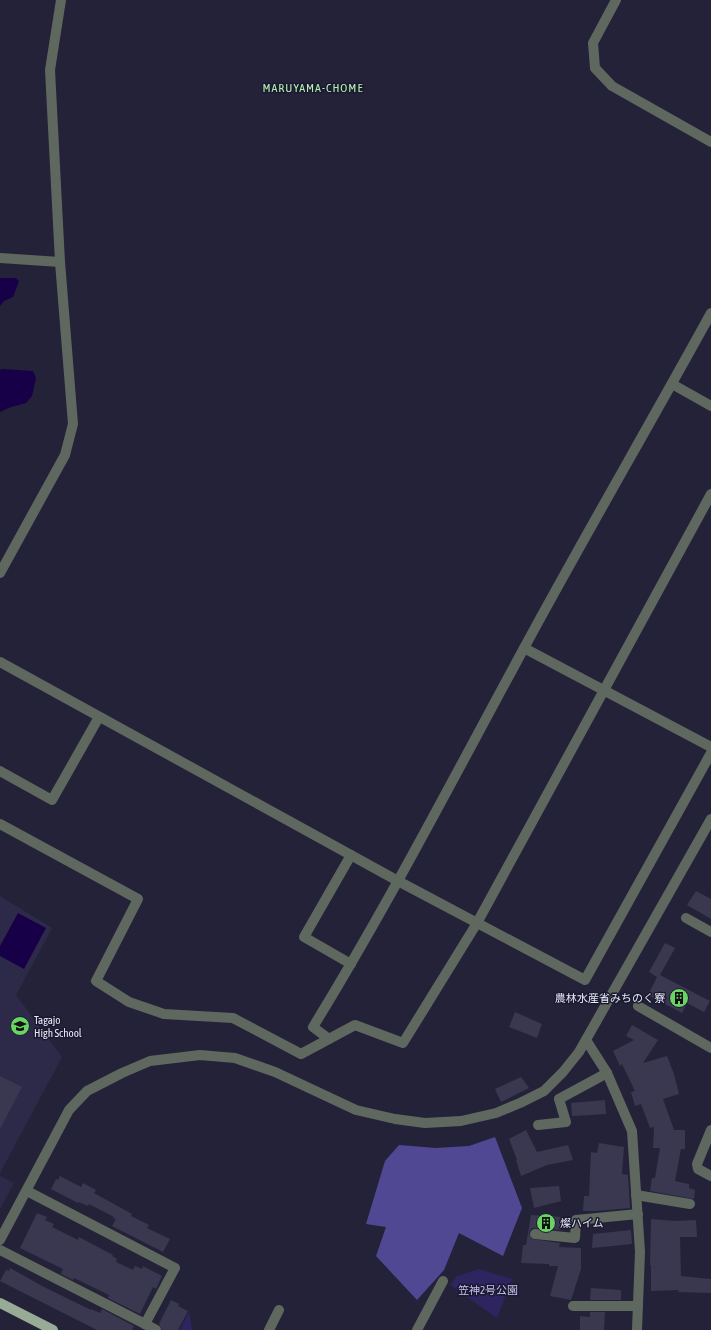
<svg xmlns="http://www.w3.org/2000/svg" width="711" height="1330" font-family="'Asap Condensed','Noto Sans JP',sans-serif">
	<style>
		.built { fill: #2c2a48 }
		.green { fill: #2d2460 }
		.forest { fill: #514894 }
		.water { fill: #170047 }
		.building { fill: #393850 }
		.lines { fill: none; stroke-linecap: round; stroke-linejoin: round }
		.minor { stroke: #5f685e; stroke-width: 10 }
		.major { stroke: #98ab96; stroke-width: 10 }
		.labels { text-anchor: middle; stroke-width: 3; stroke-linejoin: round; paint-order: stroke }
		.poi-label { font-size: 11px; fill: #e9e9f8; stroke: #1a192f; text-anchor: start }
		.park-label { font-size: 11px; fill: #c4c3ee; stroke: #1a192f }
		.neighbourhood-label { font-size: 12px; letter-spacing: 1px; fill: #b6eeb1; stroke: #1a192f }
	</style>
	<rect width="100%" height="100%" fill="#242239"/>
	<g class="built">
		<path d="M0,896L52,928L16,995L62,1057L0,1173Z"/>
		<path d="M0,1176L14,1183L0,1209Z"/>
	</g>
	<g class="green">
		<path d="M479,1269L512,1279L497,1318L450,1285L457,1276Z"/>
		<path d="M189,1312L192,1330H180Z"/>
	</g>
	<path class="forest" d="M495,1137L522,1208L503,1256L459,1233L444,1270L417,1300L376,1256L386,1227L366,1224L385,1161L399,1145L436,1148L469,1146Z"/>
	<g class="water">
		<path d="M0,278H16L19,281L13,297L4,301L0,306Z"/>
		<path d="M2,369L33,371L36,378L32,396L26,403L11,407L0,412V370Z"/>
		<path d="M18,913L46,928L24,969L0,956V946Z"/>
	</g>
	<g class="building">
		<path d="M696,891L711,899V919L687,905Z"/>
		<path d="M665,943L675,948L660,975L710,1001L704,1012L687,1003L682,1013L648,995L657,977L649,972Z"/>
		<path d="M515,1012L542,1024L537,1038L509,1027Z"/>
		<path d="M632,1025L658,1040L643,1063L667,1056L674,1074L679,1094L663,1099L674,1130H685V1149H681L675,1181L689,1184V1188L695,1190L694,1199L650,1191L652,1178H655L660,1148H653L654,1127L650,1128L641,1104L635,1106L631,1092L635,1091L622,1064L620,1066L613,1051L634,1040L626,1036Z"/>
		<path d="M0,1076L22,1087L0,1129Z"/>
		<path d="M521,1077L529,1088L501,1102L495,1089Z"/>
		<path d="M605,1100L606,1114L572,1116L571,1103Z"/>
		<path d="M526,1130L537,1152L568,1145L573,1160L547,1165L521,1176L516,1160H517L509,1139Z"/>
		<path d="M599,1143L624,1147L622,1174L628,1175L630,1208L596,1211H583L584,1196H589L591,1152L597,1153Z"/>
		<path d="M60,1176L81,1187L83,1183L96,1190L94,1193L132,1214L131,1216L149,1225L147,1228L170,1239L163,1252L112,1226L116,1219L113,1218L114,1217L89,1204L88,1206L79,1202L78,1203L51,1189L56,1179L58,1180Z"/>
		<path d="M559,1186L561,1201L534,1208L530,1188Z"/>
		<path d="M37,1213L47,1217L45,1220L54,1224L52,1227L78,1240L79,1237L113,1255L112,1256L117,1259L116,1262L133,1270L135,1266L142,1269L143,1266L162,1276L156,1289L153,1287L140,1314L108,1298L109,1295L74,1278L73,1280L61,1274L63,1269L20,1248Z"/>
		<path d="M531,1215L563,1217L561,1230L533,1228L530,1230L529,1234L532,1239L560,1243L559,1247L581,1248V1269L571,1300L550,1296L558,1266H549V1264L521,1263L523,1245H526Z"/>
		<path d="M651,1219L675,1221L696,1220L697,1237H680L681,1276L711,1279V1293L678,1292L679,1290L651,1291V1265H650Z"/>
		<path d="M631,1230L632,1244L592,1248L593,1234Z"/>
		<path d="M10,1268L44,1287L91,1310V1309L100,1313L102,1309L134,1326L132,1330H97L0,1281L6,1270L9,1271Z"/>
		<path d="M591,1288L621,1290V1300H590Z"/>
		<path d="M171,1300L179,1304L178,1306L188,1311L178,1330H162L159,1324Z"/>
		<path d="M590,1312H605L604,1330H580V1316L590,1317Z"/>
	</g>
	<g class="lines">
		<g class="minor">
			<path d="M616,0L593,43L595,68L612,86L711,142"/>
			<path d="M0,258L60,262"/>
			<path d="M672,384L711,406"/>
			<path d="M0,573L65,455L73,424L60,262L50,70L61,0"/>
			<path d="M524,648L711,747"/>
			<path d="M0,662L398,881L585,980L711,753"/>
			<path d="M0,771L52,800L99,717"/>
			<path d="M0,824L138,899L96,981L129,1002L164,1014L233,1018L301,1054L355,1025L403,1043L477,923L711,494"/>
			<path d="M686,918L711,932"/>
			<path d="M351,964L304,937L351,855"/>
			<path d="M638,1006L711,1048"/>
			<path d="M329,1039L313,1027C388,905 454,777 523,650C584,537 649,426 711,313"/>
			<path d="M586,1040L607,1073L632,1131L640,1252L637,1330"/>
			<path d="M538,1125L566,1122L559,1099L607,1073"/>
			<path d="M711,1130L697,1164L698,1169L711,1176"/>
			<path d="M636,1195L690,1204"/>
			<path d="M535,1234L575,1238L576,1220L638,1214"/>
			<path d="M0,1240L69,1110L87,1091L122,1073L150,1061L200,1055L235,1058L275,1072L356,1110L395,1119L425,1123L461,1121L496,1113L520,1103L544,1091L563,1072L579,1052L711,819"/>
			<path d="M0,1250L145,1324L175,1268L27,1191"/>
			<path d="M573,1306H638"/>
			<path d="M145,1324L156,1330"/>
			<path d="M269,1330L279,1310"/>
			<path d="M417,1330L443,1281"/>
		</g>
		<path class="major" d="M0,1303L53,1330"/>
	</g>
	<defs>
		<g id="building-disc" transform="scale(1)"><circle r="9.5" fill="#69d464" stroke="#1a192f"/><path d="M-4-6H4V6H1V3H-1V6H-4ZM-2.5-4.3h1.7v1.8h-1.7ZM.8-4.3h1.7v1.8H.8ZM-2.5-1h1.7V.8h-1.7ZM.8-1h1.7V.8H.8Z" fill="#111"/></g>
		<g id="school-disc" transform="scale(1)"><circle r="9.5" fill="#69d464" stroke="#1a192f"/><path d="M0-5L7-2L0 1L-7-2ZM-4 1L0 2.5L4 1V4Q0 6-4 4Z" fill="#111"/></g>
	</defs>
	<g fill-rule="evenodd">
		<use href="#building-disc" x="679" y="998"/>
		<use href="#school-disc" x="20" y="1026"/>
		<use href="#building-disc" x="546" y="1223"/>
	</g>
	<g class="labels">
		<g class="poi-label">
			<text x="665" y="1002" text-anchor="end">農林水産省みちのく寮</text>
			<text x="34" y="1024">Tagajo<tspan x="34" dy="13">High School</tspan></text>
			<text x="560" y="1227">燦ハイム</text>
		</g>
		<g class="park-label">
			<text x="488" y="1294">笠神2号公園</text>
		</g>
		<g class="neighbourhood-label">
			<text x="313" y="92">MARUYAMA-CHOME</text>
		</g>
	</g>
</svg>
